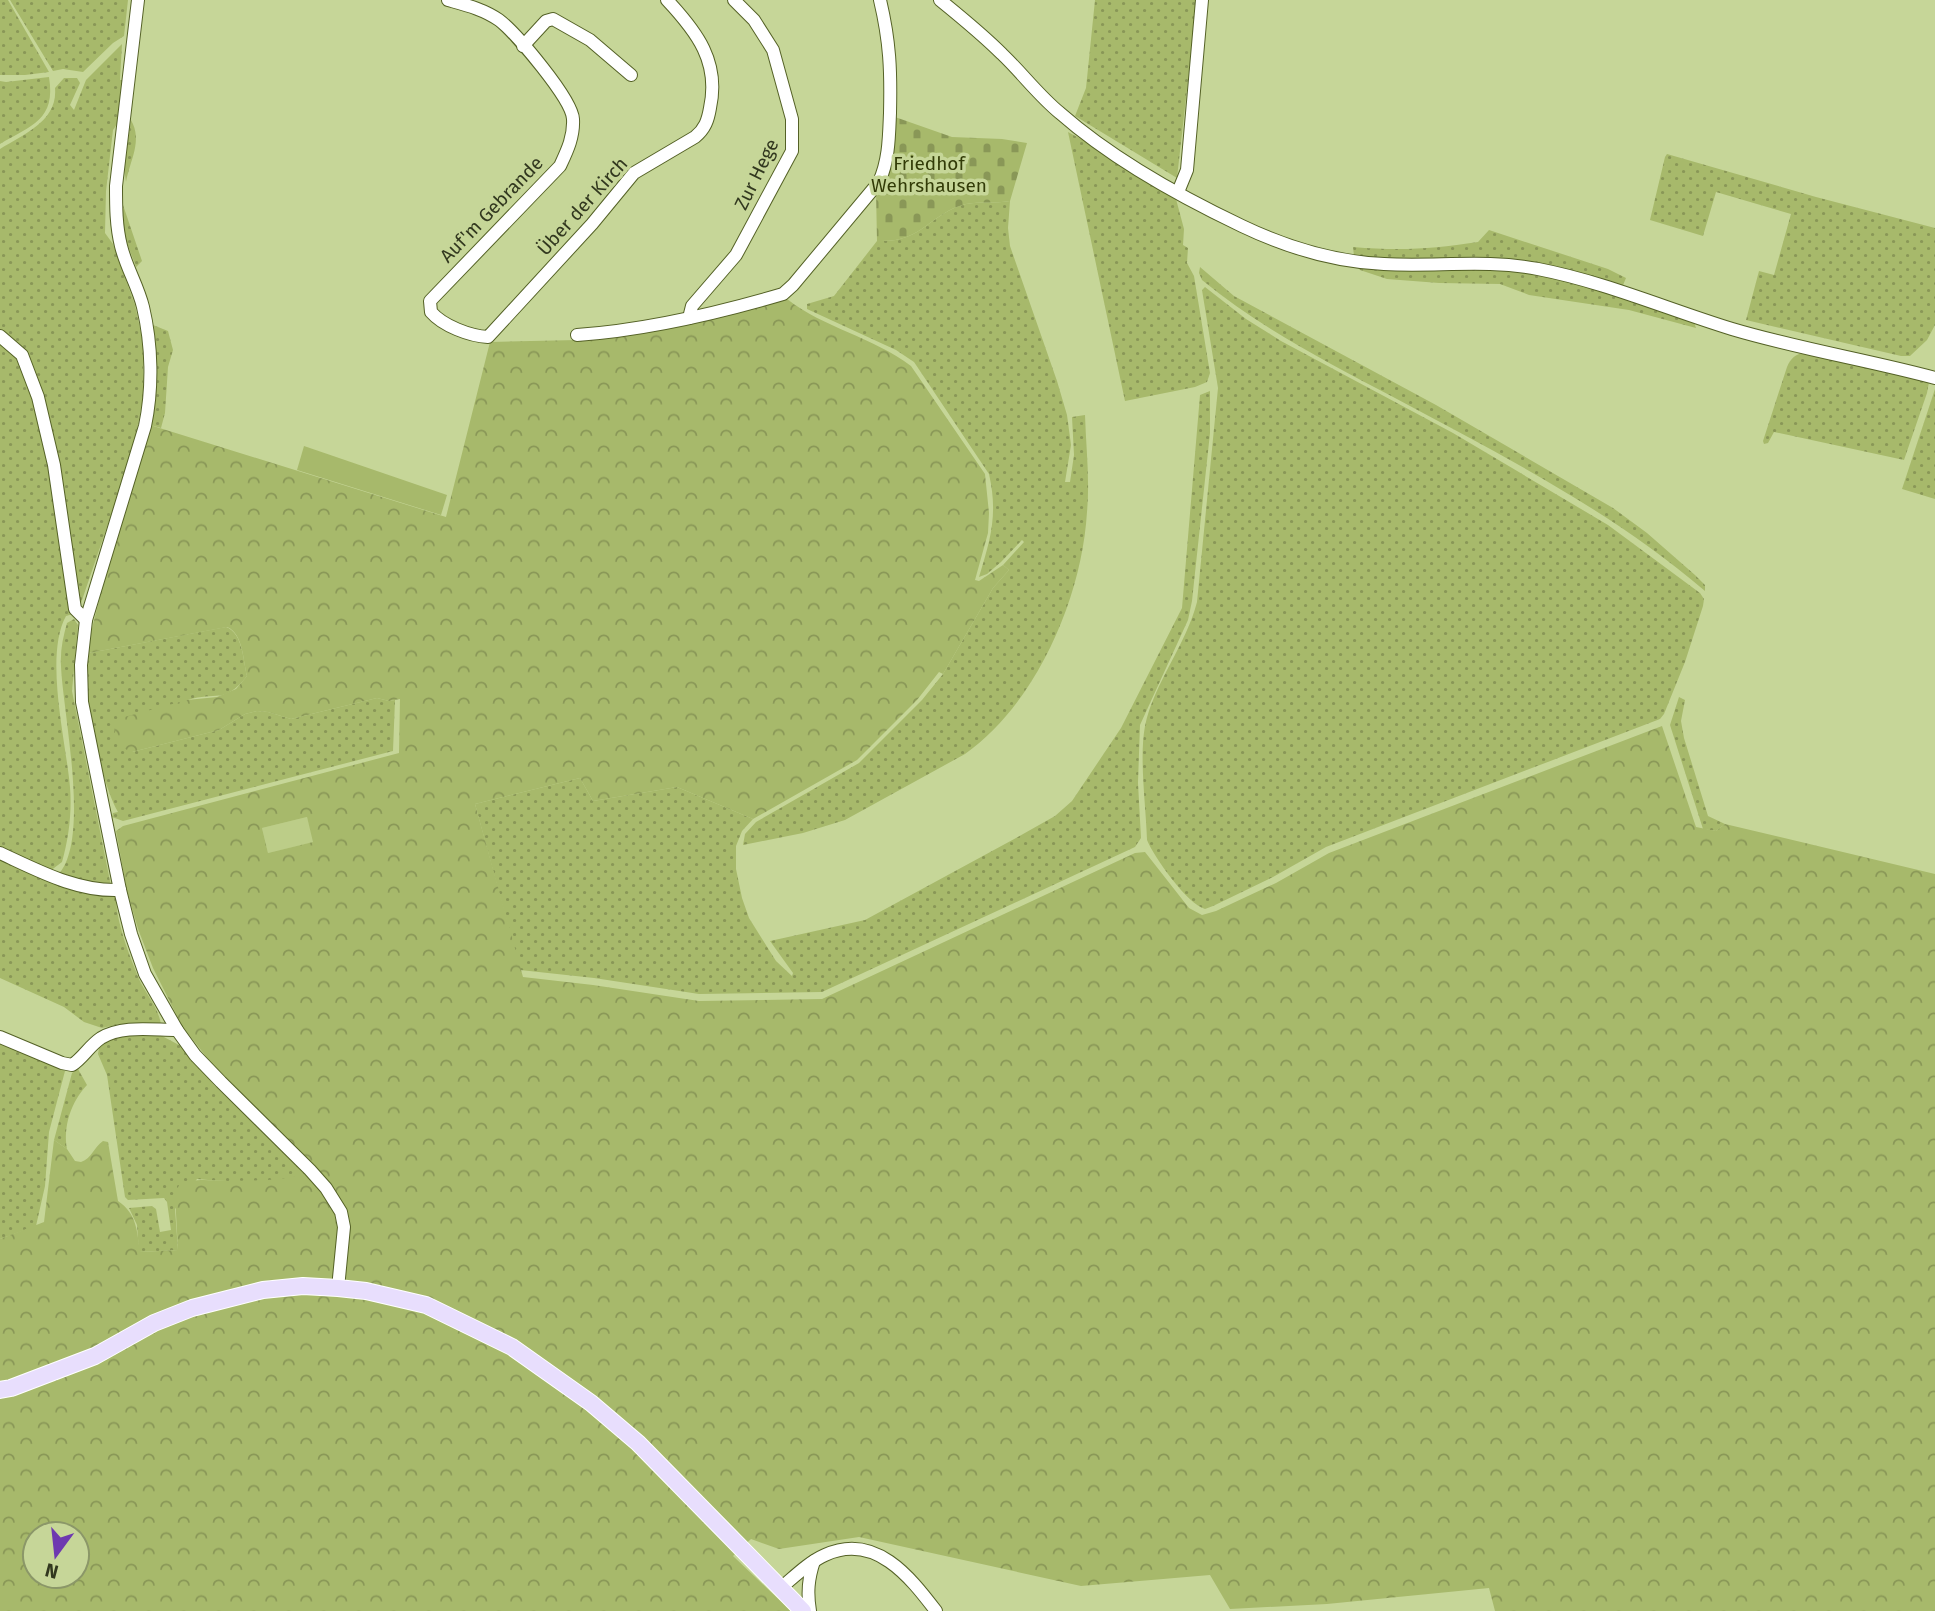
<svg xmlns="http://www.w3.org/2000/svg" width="1935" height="1611" font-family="'Fira Sans',sans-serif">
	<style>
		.built { fill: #bccd88 }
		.grass { fill: url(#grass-dots); fill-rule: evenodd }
		.forest { fill: url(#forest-crowns); fill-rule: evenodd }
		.cemetery { fill: url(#cemetery-stones) }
		.garden { fill: #a7b96b }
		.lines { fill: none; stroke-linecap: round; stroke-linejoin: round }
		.minor-casing { stroke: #546126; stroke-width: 14 }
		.major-casing { stroke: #fff; stroke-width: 18 }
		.minor { stroke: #fff; stroke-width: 12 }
		.major { stroke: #e8defd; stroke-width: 16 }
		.labels { text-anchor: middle; stroke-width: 7; stroke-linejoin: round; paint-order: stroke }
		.park-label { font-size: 19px; fill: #323b07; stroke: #c6d698 }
		.street-label { font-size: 19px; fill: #32381f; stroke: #c6d698 }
	</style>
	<defs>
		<pattern id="grass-dots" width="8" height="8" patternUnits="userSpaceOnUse" patternTransform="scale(1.75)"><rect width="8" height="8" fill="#a7b96b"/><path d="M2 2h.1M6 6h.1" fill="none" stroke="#899757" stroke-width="1.8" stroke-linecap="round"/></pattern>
		<pattern id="forest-crowns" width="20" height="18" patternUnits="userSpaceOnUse" patternTransform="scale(1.75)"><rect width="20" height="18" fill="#a7b96b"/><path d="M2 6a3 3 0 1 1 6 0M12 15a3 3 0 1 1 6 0" fill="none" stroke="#899757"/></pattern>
		<pattern id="cemetery-stones" width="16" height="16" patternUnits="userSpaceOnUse" patternTransform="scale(1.75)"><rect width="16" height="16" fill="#a7b96b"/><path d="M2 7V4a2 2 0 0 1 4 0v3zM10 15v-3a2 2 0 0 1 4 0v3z" fill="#899757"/></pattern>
	</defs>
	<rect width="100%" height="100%" fill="#c6d698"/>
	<path class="built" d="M307,817L314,842L268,853L262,828Z"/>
	<g class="grass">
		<path d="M0,0H8L49,72L25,75H0Z"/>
		<path d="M10,0H128L124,36L113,43L83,72L63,69L53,71Z"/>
		<path d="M1095,0H1197L1177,178L1075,116L1086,88Z"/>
		<path d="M122,44L120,80H123C122,95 123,118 113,130L106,191L105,233L113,244L135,305L143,342V399L134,444L121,486L81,603L73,614L66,616C44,656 66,741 70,787C72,811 69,838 62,862L50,871L0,850V149C24,134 58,121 55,88L64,78H77L80,83L70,105L74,110L86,80ZM7,336C44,360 49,428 56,469C59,488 63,508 65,528L61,527C52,475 45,372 2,340Z"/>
		<path d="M49,77C56,120 32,125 0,144V81L6,82Z"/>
		<path d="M131,120C143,141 130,160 126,182L124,168Z"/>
		<path d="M1068,132L1100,149L1176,199L1184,229L1183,245L1188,248L1187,263L1194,276L1210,373L1207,382L1195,387L1125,401Z"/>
		<path d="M1667,154L1816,197L1935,228V325L1927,340L1910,356H1901L1746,320L1759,271L1774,275L1791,214L1716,192L1703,236L1650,220L1665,157Z"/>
		<path d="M1010,201L1008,228L1010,246L1057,381L1067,415L1071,445L1065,482H1070L1074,455L1072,417L1085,415C1086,447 1090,480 1087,512C1082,597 1037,703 965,754L845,820L803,833L743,845L745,834L756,822L859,763L922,700L943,674L993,588L1009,570L1003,565L1024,542L1022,540L1001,562L987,574L979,577C991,538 998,514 989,474L914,362L896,350L807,309V304L834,296L877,241C923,243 928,214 966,204C980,201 995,204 1010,201Z"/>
		<path d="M123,205L142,261L136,267C129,247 118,226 123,205Z"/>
		<path d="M1489,230L1608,269L1626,278L1619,295L1694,322L1696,328L1629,310L1529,295L1500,284L1439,283L1387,279L1360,270L1355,265L1353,247C1400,251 1433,249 1478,242Z"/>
		<path d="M1200,267L1234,296L1436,405L1613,508L1647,533L1695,575L1705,585V591C1613,512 1502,455 1395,398C1327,362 1262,329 1202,280L1199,273Z"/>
		<path d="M1205,287L1246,319L1281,341L1453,433L1608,525L1700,593L1704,599L1703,606L1685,662L1664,714L1660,719L1326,847L1273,877L1213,906L1205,909C1187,904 1154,857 1147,840C1146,806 1139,758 1145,726C1154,683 1186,645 1197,602L1218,388L1202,290Z"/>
		<path d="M153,325L168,331L173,350L168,367L165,413L161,428L150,425L154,377Z"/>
		<path d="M1805,353L1929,382L1927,393L1904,460L1774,432L1768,443L1764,444L1763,441L1787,367C1791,358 1795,354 1805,353Z"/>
		<path d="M1935,389V499L1902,489Z"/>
		<path d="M1210,391V433L1192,601L1188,620L1140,725L1138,783L1141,838L1135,847L822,992L699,994L594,978L520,970L475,804L580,778L593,801L677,787L753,819L742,831L736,846V869L742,898L749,918L776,961L792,976L793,973L770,941L865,920L1016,838L1055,816L1072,801L1121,728L1182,608L1200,395Z"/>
		<path d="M74,619L78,625L72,691L111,886L108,887L58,875C91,840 63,714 61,666C60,651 63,637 67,623Z"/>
		<path d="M226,627C243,633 243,660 247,676C224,705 216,691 188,700C178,703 142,742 132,752L219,730L245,714L257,711L268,712L291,719L377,698L389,701L395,700L393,751L123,821L112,817L113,813L118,812C104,789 84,707 86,680C87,671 88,662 89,653Z"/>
		<path d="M1679,697L1685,700L1681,721L1684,738L1708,816L1725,824L1716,831L1703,829L1670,725Z"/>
		<path d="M0,856L116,893C115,920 129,954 139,979C146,994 158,1007 161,1024H120L102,1028L84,1022L64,1007L0,978Z"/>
		<path d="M115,1036H162L181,1046L214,1085L306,1175C278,1184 227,1182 197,1179L175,1209L178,1250L139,1252L137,1225L129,1208L152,1206L156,1209L160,1232L171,1230L167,1202L164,1198L128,1200L125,1197L107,1075L98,1054L99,1048Z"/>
		<path d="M0,1041L65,1071L49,1132L45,1186L36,1226L0,1239Z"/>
		<path d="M78,1069L87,1085C71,1102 63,1126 67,1149L54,1140L72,1073Z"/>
	</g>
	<path class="forest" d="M787,299C824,328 873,337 911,366L985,474L989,513L988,533L975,580L979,581L1003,565L1009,570L993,588L943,674L939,672L917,700L857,760L753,819L677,787L593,801L580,778L475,804L523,977L593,985L699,1001L822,999L1135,853L1145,852L1189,908L1202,915L1216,911L1276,883L1329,853L1662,726L1696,827L1716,831L1725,824L1935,874V1611H1495L1489,1588L1327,1604L1230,1609L1210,1575L1081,1586L859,1537L779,1549L751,1539L733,1556L791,1611H0V1239L44,1222L54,1140L67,1149L75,1161L81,1162C92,1158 94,1147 103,1141L108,1142L118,1201C137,1214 137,1231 140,1252L178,1250L175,1195L179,1185C196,1177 211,1181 229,1181C259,1181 289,1180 318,1171L212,1064L182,1026L153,968L138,929L127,891L116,831L123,826L399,753L400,699L389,701L377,698L291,719L268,712L257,711L245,714L219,730L132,752C118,747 115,739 114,725L117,719L187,700L217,697L236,689L247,676C243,660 243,633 227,627L89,653L87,648L104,581L150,425L446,517L490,342L577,340ZM307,817L313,842L268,853L262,828ZM35,1534H77V1576H35Z"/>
	<path class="cemetery" d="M895,117L952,137L1002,139L1027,143L1010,201C995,204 980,201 966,204C928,214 923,243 877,241L876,191Z"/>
	<path class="garden" d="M304,446L447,495L441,515L297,470Z"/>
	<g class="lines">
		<g class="minor-casing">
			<g id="minor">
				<path d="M138,0L116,186C116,206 116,226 121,246C126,267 138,286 143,307C152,345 153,388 145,426L86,620L81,665L82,702L120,890L131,934L145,974L177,1030L195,1055L221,1082L310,1170L326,1188L341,1212L344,1227L338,1288"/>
				<path d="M448,0C466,5 483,9 499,20C516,33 572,99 573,119C574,137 567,151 560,166L430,301L431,312C443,326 470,336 488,337L592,224L634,173L695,137C705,129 708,120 710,108C720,62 697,32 667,0"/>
				<path d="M940,0C961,17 983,35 1002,54C1022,73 1039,96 1060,113C1110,157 1181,197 1242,226C1286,247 1335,262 1384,264C1435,267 1487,259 1538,269C1605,282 1667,309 1732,329C1799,349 1868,360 1935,378"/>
				<path d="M523,46L546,21L553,19L590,40L631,75"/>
				<path d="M1178,192L1187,170L1202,0"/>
				<path d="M689,318L692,306L736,255L792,151V119L773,50L754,20L734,0"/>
				<path d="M577,335C647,330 715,314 783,294L793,285L879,182C889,160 889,137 890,113C891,71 890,42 880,0"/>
				<path d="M0,336L22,355L38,397L54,465L75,609L86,620"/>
				<path d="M0,853C37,870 77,892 120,890"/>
				<path d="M0,1037L62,1063L72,1065C83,1058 89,1046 101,1038C122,1025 152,1030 177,1030"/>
				<path d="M782,1587C795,1576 809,1562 825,1555C875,1532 910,1577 936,1611"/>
				<path d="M810,1611C807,1593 808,1579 814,1561"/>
			</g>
		</g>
		<g class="major-casing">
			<path id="major" d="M0,1390L11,1388L95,1356L154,1323L192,1308L263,1290L303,1286L338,1288L366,1291L426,1305L512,1347L591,1403L638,1443L803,1611"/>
		</g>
		<use href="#minor" class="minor"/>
		<use href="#major" class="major"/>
	</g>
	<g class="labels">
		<g class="park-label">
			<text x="929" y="170">Friedhof<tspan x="929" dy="22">Wehrshausen</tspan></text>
		</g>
		<g class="street-label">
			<text transform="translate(756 174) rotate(-64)" y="7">Zur Hege</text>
			<text transform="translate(582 206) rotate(-48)" y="7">Über der Kirch</text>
			<text transform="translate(491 209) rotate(-46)" y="7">Auf'm Gebrande</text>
		</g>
	</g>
	<g transform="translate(56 1555) rotate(195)"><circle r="33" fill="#c6d698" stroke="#8b9768" stroke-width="2"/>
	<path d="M0-5L12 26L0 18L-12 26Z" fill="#6e39b0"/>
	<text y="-10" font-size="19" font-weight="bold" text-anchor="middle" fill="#32381f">N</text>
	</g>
</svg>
